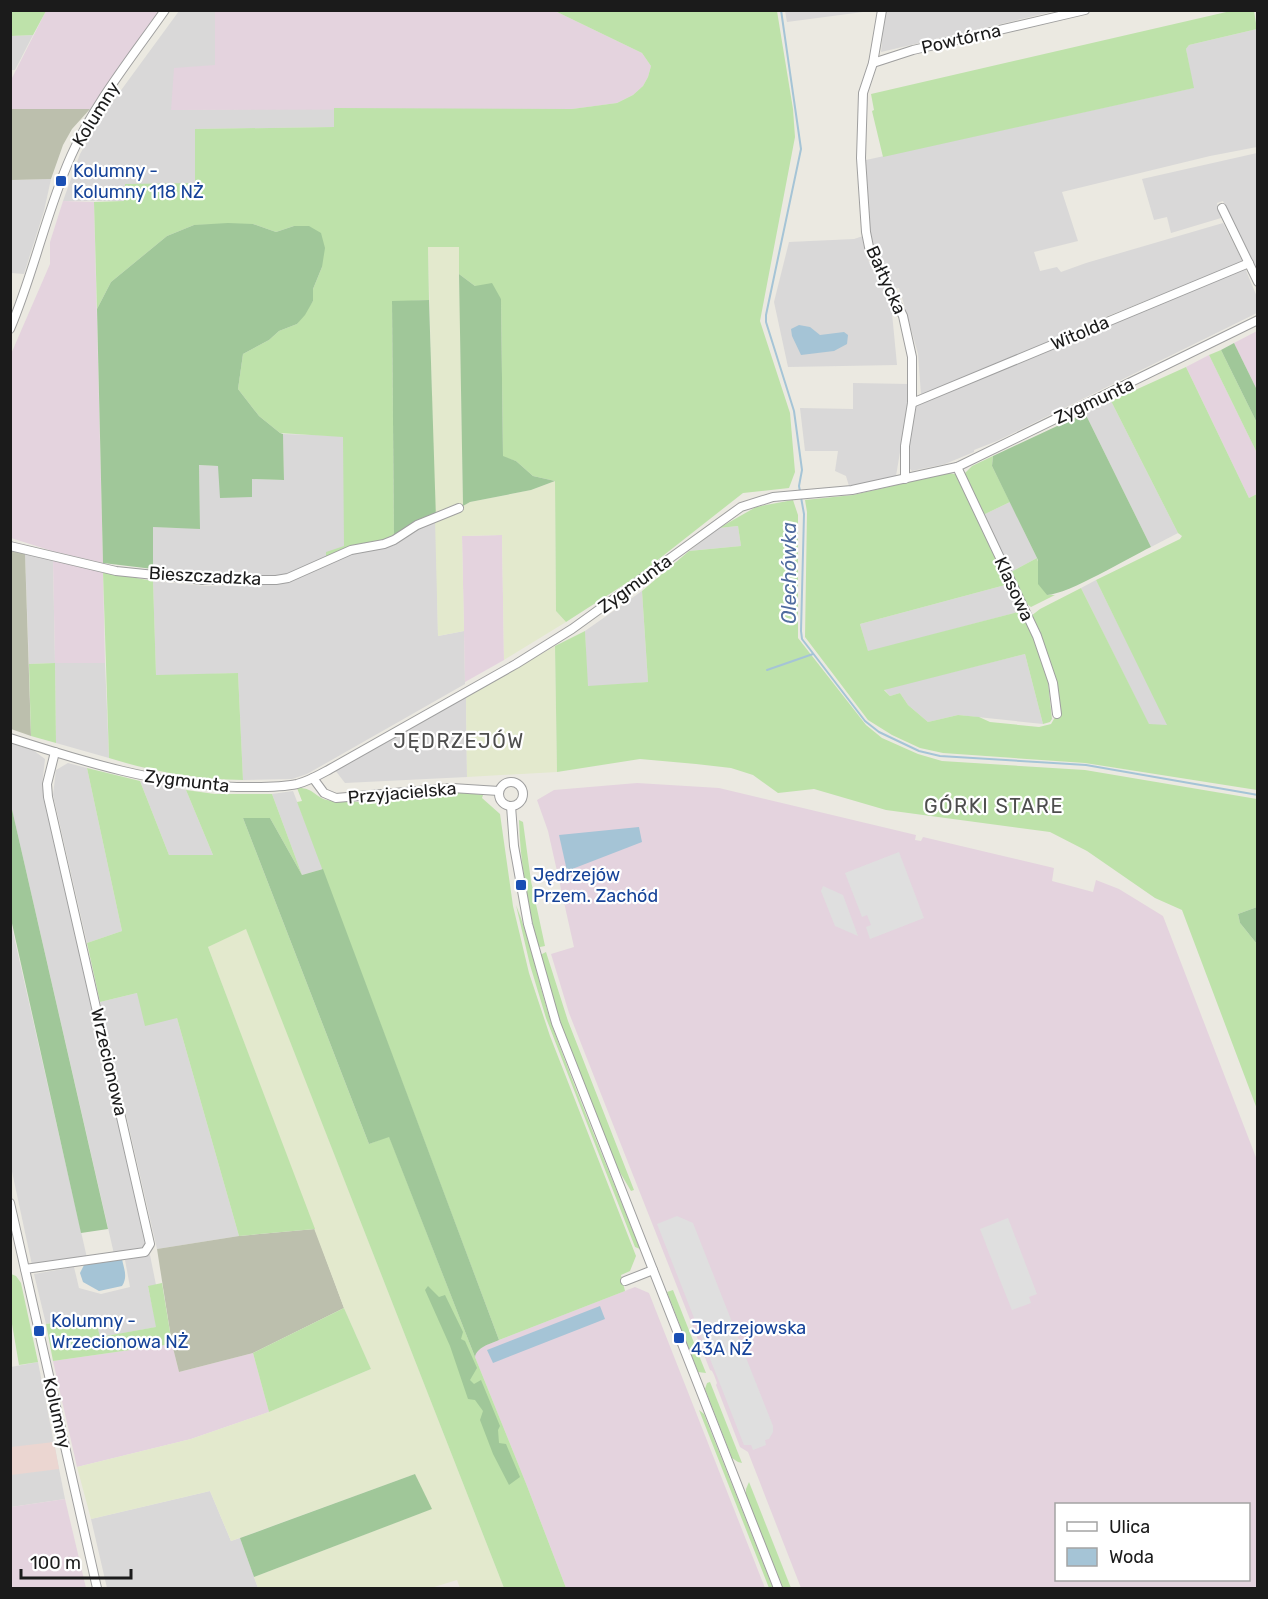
<svg xmlns="http://www.w3.org/2000/svg" width="1268" height="1599" font-family="Rubik,sans-serif">
	<style>
		.residential { fill: #d9d8d8 }
		.commercial { fill: #ebd6d1 }
		.industrial { fill: #e4d3de; fill-rule: evenodd }
		.construction { fill: #bcbfad }
		.farmland { fill: #e3e9cd }
		.grass { fill: #bee2aa }
		.forest { fill: #a0c799 }
		.parking { fill: #dfdfdf }
		.water { fill: #a5c4d6 }
		.lines { fill: none; stroke-linecap: round; stroke-linejoin: round }
		.stream { stroke: #a5c4d6; stroke-width: 2 }
		.minor-casing { stroke: #9f9f9f; stroke-width: 10 }
		.minor { stroke: #fff; stroke-width: 8 }
		.transit-dot { fill: #1a4fb4; stroke: #fff; stroke-width: 2 }
		.labels { text-anchor: middle; stroke-width: 4.5; stroke-linejoin: round; paint-order: stroke }
		.street-label { font-size: 18px; fill: #1b1b1b; stroke: #fff }
		.transit-label { font-size: 18px; fill: #164399; stroke: #fff; text-anchor: start }
		.water-label { font-size: 20px; font-style: italic; fill: #516da0; stroke: #fff }
		.neighbourhood-label { font-size: 20px; letter-spacing: 1.5px; fill: #4e4e4e; stroke: #fff }
	</style>
	<rect width="100%" height="100%" fill="#ebe9e1"/>
	<g class="residential">
		<path d="M878,10L787,22L785,11Z"/>
		<path d="M179,11H215V65L171,110L334,108V127L195,129V184H126L124,201H63L80,154L100,119Z"/>
		<path d="M885,11H1056L881,52Z"/>
		<path d="M1257,29V147L1210,156L1062,192L1078,241L1034,252L1040,271L1057,267L1061,272L1086,263L1223,223L1243,262L1080,327L1081,330L921,395L918,354L906,311L899,288L894,289L869,236L866,160L1193,88L1186,49L1189,45Z"/>
		<path d="M33,35L15,70H11V36Z"/>
		<path d="M1257,153V272L1223,201L1217,203L1221,218L1171,233L1167,217L1154,220L1142,179Z"/>
		<path d="M51,179L44,211L24,274L11,273L10,180Z"/>
		<path d="M863,236L869,262H872L896,312L892,313L897,365L788,367L774,302L789,242L854,239Z"/>
		<path d="M1245,268L1257,297V313L997,441L974,450V452L945,464L912,471L910,469L909,439L916,406Z"/>
		<path d="M853,383L909,384L907,410L896,476L849,486L846,476L835,471L838,451H805L800,408L853,409Z"/>
		<path d="M1111,401L1178,533L1151,547L1085,413Z"/>
		<path d="M283,434L344,436V546L436,519L438,636L464,631L465,684L307,774L292,779L243,780L238,673L156,676L153,581L206,586L274,584L286,578L207,575L153,569V527L200,528L199,465L218,466L251,497L252,479L284,480Z"/>
		<path d="M1010,502L1037,558L1011,572L983,515Z"/>
		<path d="M738,526L741,546L689,551L719,528Z"/>
		<path d="M25,554L53,560L55,663H105L109,758L56,743L55,663L29,664Z"/>
		<path d="M1096,580L1168,725H1149L1081,588Z"/>
		<path d="M1009,584L1022,611L868,652L860,624Z"/>
		<path d="M642,591L648,682L587,687L585,631Z"/>
		<path d="M1025,654L1043,724L958,715L928,722L908,705L900,693L890,696L884,689Z"/>
		<path d="M466,697L467,777L345,783L335,770Z"/>
		<path d="M10,743L33,750L45,759L42,786L148,1245L144,1249L114,1254L11,805Z"/>
		<path d="M68,763L87,768L122,931L87,943L53,795L56,770Z"/>
		<path d="M140,781L186,790L213,855H169Z"/>
		<path d="M293,791L323,869L302,875L272,794Z"/>
		<path d="M10,919L87,1258L32,1265L11,1167Z"/>
		<path d="M137,993L177,1018L239,1236L157,1249L100,1002Z"/>
		<path d="M150,1255L156,1285L148,1287L157,1327L100,1337L95,1317L46,1324L34,1274L74,1267L79,1288L101,1294L130,1287L125,1260Z"/>
		<path d="M38,1362L65,1499L11,1507V1367Z"/>
		<path d="M210,1491L231,1541L240,1538L258,1588H107L91,1519Z"/>
	</g>
	<path class="commercial" d="M54,1442L59,1469L11,1475V1447Z"/>
	<g class="industrial">
		<path d="M46,11V10L159,11L90,109H11V80Z"/>
		<path d="M215,11H555L642,53L651,66L648,77L643,86L633,95L617,103L572,109L171,110L174,68L215,65Z"/>
		<path d="M63,201L94,202L103,563L52,551L11,538V354L50,264V242Z"/>
		<path d="M1257,331V390L1234,343Z"/>
		<path d="M1209,355L1257,453V494L1249,498L1186,367Z"/>
		<path d="M502,535L504,660L465,682L462,536Z"/>
		<path d="M53,560L103,572L105,663H55Z"/>
		<path d="M637,783L719,788L916,835L915,840L921,841L923,837L1054,868L1052,881L1093,892L1096,880L1119,889L1163,916L1257,1160V1588H801L748,1452L740,1447L716,1385L717,1383L714,1375L712,1371L710,1370L569,1013L551,954L574,947L548,831L537,800L554,790ZM1056,1504H1248V1580H1056Z"/>
		<path d="M635,1287L649,1293L765,1588H566L527,1486L475,1357L476,1352L484,1346Z"/>
		<path d="M172,1344L179,1372L253,1353L269,1412L191,1439L77,1467L53,1361Z"/>
		<path d="M65,1499L86,1588H11V1507Z"/>
	</g>
	<g class="construction">
		<path d="M11,109H90L72,129L63,145L51,179L11,180Z"/>
		<path d="M11,550L25,554L31,736L11,729Z"/>
		<path d="M315,1229L344,1308L253,1353L179,1372L172,1344L157,1249L239,1236Z"/>
	</g>
	<g class="farmland">
		<path d="M428,246H459L463,506L470,502L531,490L555,481L556,611L566,622L504,660L502,535L462,536L464,631L438,636Z"/>
		<path d="M555,646L557,772L467,777L466,697Z"/>
		<path d="M246,928L504,1588H460L457,1580L431,1588H258L254,1577L431,1509L415,1474L231,1541L210,1491L91,1519L77,1467L191,1439L269,1412L371,1369L344,1308L208,947Z"/>
	</g>
	<g class="grass">
		<path d="M1235,10L1254,11L1257,29L1189,45L1186,49L1194,88L883,157L872,111L874,110L871,94Z"/>
		<path d="M10,11L11,10L46,11L33,35L11,36Z"/>
		<path d="M555,11H777L793,109L795,137L760,321L790,413L795,472L789,488L743,493L636,577L566,622L556,611L555,481L533,476L516,461L503,457L501,299L475,286L459,274V247H428L429,300L392,302L394,540L326,563V552L344,546L343,437L280,433L259,416L238,389L243,354L269,340L279,331L297,324L313,301V289L322,267L294,226L276,232L253,224L194,225L167,236L111,282L97,309L94,202L124,201L125,184L195,183V129L334,127V108L572,109L617,103L633,95L643,86L648,77L651,66L642,53Z"/>
		<path d="M1221,350L1257,423V453L1209,355Z"/>
		<path d="M1186,367L1249,498L1257,494V790L1085,763L943,753L920,748L892,735L868,720L805,637L807,512L805,500L853,495L948,473L955,474L959,478L1009,584L860,624L868,651L1022,611L1041,651L1047,673L1052,719L1050,722L1043,724L1025,654L884,690L890,696L900,693L908,705L928,722L958,715L979,717L990,722L1039,727L1051,724L1057,714L1055,682L1031,616L1040,609L1081,588L1149,724L1167,725L1096,580L1180,539L1182,536L1178,533L1111,401Z"/>
		<path d="M993,456L992,466L1010,502L983,515L965,480V473L972,466Z"/>
		<path d="M793,500L798,515V638L866,725L882,738L918,754L942,761L1085,770L1257,799V907L1238,914L1240,923L1257,944V1109L1182,910L1155,898L1087,851L1050,832L886,810L814,789L778,793L753,775L731,768L696,764L640,759L557,772L555,646L585,631L588,686L648,682L642,591L689,551L741,546L738,526L719,528L756,507Z"/>
		<path d="M1037,558L1047,595H1055L1031,607C1020,600 1016,583 1011,572Z"/>
		<path d="M103,572L153,581L156,675L238,673L243,780C198,779 153,772 109,758Z"/>
		<path d="M55,663L56,743L31,736L29,664Z"/>
		<path d="M87,768L140,781L169,855H213L186,790L215,794H272L302,875L270,818H243L369,1144L389,1136L475,1357L527,1486L566,1588H504L246,929L208,947L315,1229L239,1236L177,1018L145,1026L137,993L100,1002L87,943L122,931Z"/>
		<path d="M297,788C313,787 315,797 327,800C342,804 360,801 375,801L379,797L451,791L483,795L482,798L500,814L513,906L529,973L550,1036L636,1256L630,1271L621,1275L625,1291L499,1340L297,802L302,801Z"/>
		<path d="M519,820L523,822L531,881L545,946L540,947L538,946C528,904 520,863 519,820Z"/>
		<path d="M516,905C532,945 539,987 553,1028C580,1102 611,1176 640,1249L635,1247L546,1018L530,965Z"/>
		<path d="M546,952L568,1021L634,1190L631,1191L618,1169L562,1027L540,955Z"/>
		<path d="M11,1274L16,1276L21,1283L38,1362L19,1365L11,1318Z"/>
		<path d="M162,1283L172,1344L53,1361L46,1324L95,1317L100,1337L156,1327L148,1286Z"/>
		<path d="M673,1290L706,1373L698,1372L667,1292Z"/>
		<path d="M344,1308L371,1369L269,1412L253,1353Z"/>
		<path d="M710,1382L742,1463L738,1462L732,1458L705,1389L707,1383Z"/>
		<path d="M699,1410L704,1414L773,1588H769Z"/>
		<path d="M749,1482L791,1588H783L746,1496V1489Z"/>
	</g>
	<g class="forest">
		<path d="M228,223L253,224L276,232L294,226H309L321,233L325,248L322,267L313,289V301L305,315L297,324L279,331L269,340L243,354L238,389L259,416L280,433L283,434L284,480L252,479V497L220,498L218,466L199,465L200,529L153,527V569L103,563L97,309L111,282L167,236L194,225Z"/>
		<path d="M459,274L475,286L492,283L501,299L503,456L516,461L533,476L555,481L531,490L470,502L463,506Z"/>
		<path d="M429,300L436,519L394,540L392,301Z"/>
		<path d="M1234,343L1257,390V423L1221,350Z"/>
		<path d="M1085,413L1151,547C1128,558 1069,594 1047,595L1038,584V560L992,466L993,456Z"/>
		<path d="M10,805H11L108,1229L81,1233L11,919Z"/>
		<path d="M243,818H270L302,875L323,869L499,1340C490,1344 477,1347 475,1357L389,1137L369,1144Z"/>
		<path d="M1257,907H1258L1257,944L1240,923L1238,914Z"/>
		<path d="M428,1286L439,1297L445,1295L463,1332L461,1339L465,1341L477,1368L470,1380L474,1384L481,1380L500,1426L498,1430L499,1443L506,1444L520,1477L509,1485L493,1454L480,1420L483,1411L475,1400L468,1399L450,1346L425,1290Z"/>
		<path d="M415,1474L432,1509L254,1577L240,1538Z"/>
	</g>
	<g class="parking">
		<path d="M899,852L924,918L870,939L866,927L871,925L867,915L862,917L845,873Z"/>
		<path d="M823,886L843,895L858,936L835,926L821,891Z"/>
		<path d="M677,1216L693,1223L773,1426V1432L769,1439L765,1440L766,1445L753,1450L751,1445H744L657,1224Z"/>
		<path d="M1008,1218L1037,1294L1029,1297L1031,1303L1012,1310L980,1229Z"/>
	</g>
	<g class="water">
		<path d="M799,325L810,327L820,335L844,332L848,335L847,344L834,351L801,355L792,336L791,329Z"/>
		<path d="M639,827L642,842L567,871L559,835Z"/>
		<path d="M122,1259C124,1269 128,1277 122,1286L99,1291L83,1282L80,1273L84,1265Z"/>
		<path d="M600,1306L605,1319L493,1363L487,1350Z"/>
	</g>
	<g class="lines">
		<g class="stream">
			<path d="M781,10L801,149L766,315V322L794,411L802,470L799,486L804,514L801,631L802,639L865,721L879,732L919,751L940,756L1086,765L1258,795"/>
			<path d="M767,670L813,654"/>
		</g>
		<g class="minor-casing">
			<g id="minor">
				<path d="M882,10L873,63L863,93L861,158L866,232L869,247L903,316L912,357V403L905,446V479"/>
				<path d="M873,63L913,50L1085,10"/>
				<path d="M1222,208L1258,282"/>
				<path d="M10,329C34,273 46,212 71,156C94,104 132,57 165,10"/>
				<path d="M912,403L1249,263"/>
				<path d="M957,467L1037,636L1053,683L1057,714"/>
				<path d="M10,546L116,571L203,580H276L288,578L351,550L384,544L394,540L417,525L459,508"/>
				<path d="M10,738C85,762 158,785 237,787C256,787 278,788 297,784C309,781 319,775 330,769L516,664L572,629L741,507L773,497L852,490L957,467L1258,320"/>
				<path d="M313,778L324,793L336,798L452,788L499,791"/>
				<circle cx="511" cy="794" r="12"/>
				<path d="M511,806L514,846L528,924L556,1023L778,1588"/>
				<path d="M10,1203L97,1588"/>
				<path d="M25,1269L145,1252L150,1244L48,797L47,784L55,752"/>
				<path d="M625,1281L653,1270"/>
			</g>
		</g>
		<use href="#minor" class="minor"/>
	</g>
	<g class="transit-dot">
		<rect x="55" y="175" width="12" height="12" rx="3"/>
		<rect x="515" y="879" width="12" height="12" rx="3"/>
		<rect x="33" y="1325" width="12" height="12" rx="3"/>
		<rect x="673" y="1332" width="12" height="12" rx="3"/>
	</g>
	<g class="labels">
		<g class="street-label">
			<text transform="translate(961 39) rotate(-13)" y="6">Powtórna</text>
			<text transform="translate(96 114) rotate(-58)" y="6">Kolumny</text>
			<text transform="translate(886 280) rotate(66)" y="6">Bałtycka</text>
			<text transform="translate(1080 333) rotate(-23)" y="6">Witolda</text>
			<text transform="translate(1094 401) rotate(-25)" y="6">Zygmunta</text>
			<text transform="translate(205 576) rotate(3)" y="6">Bieszczadzka</text>
			<text transform="translate(635 584) rotate(-36)" y="6">Zygmunta</text>
			<text transform="translate(1014 589) rotate(65)" y="6">Klasowa</text>
			<text transform="translate(187 781) rotate(7)" y="6">Zygmunta</text>
			<text transform="translate(402 793) rotate(-5)" y="6">Przyjacielska</text>
			<text transform="translate(109 1062) rotate(77)" y="6">Wrzecionowa</text>
			<text transform="translate(57 1413) rotate(77)" y="6">Kolumny</text>
		</g>
		<g class="transit-label">
			<text x="73" y="177">Kolumny -<tspan x="73" dy="21">Kolumny 118 NŻ</tspan></text>
			<text x="533" y="881">Jędrzejów<tspan x="533" dy="21">Przem. Zachód</tspan></text>
			<text x="51" y="1327">Kolumny -<tspan x="51" dy="21">Wrzecionowa NŻ</tspan></text>
			<text x="691" y="1334">Jędrzejowska<tspan x="691" dy="21">43A NŻ</tspan></text>
		</g>
		<g class="water-label">
			<text transform="translate(789 573) rotate(-90)" y="7">Olechówka</text>
		</g>
		<g class="neighbourhood-label">
			<text x="459" y="748">JĘDRZEJÓW</text>
			<text x="994" y="813">GÓRKI STARE</text>
		</g>
	</g>
	<rect width="1268" height="1599" fill="none" stroke="#1b1b1b" stroke-width="24"/>
	<rect x="1055" y="1503" width="195" height="78" fill="#ffffff" stroke="#a4a4a4" stroke-width="1.5"/>
	<rect x="1067" y="1522" width="30" height="9" fill="#ffffff" stroke="#a4a4a4" stroke-width="1.5"/>
	<text x="1109" y="1533" font-size="18" fill="#1b1b1b">Ulica</text>
	<rect x="1067" y="1548" width="30" height="18" fill="#a5c4d6" stroke="#a4a4a4" stroke-width="1.5"/>
	<text x="1109" y="1563" font-size="18" fill="#1b1b1b">Woda</text>
	<path d="M21 1569v9h110v-9" fill="none" stroke="#1b1b1b" stroke-width="3"/>
	<text x="30" y="1569" font-size="18" fill="#1b1b1b" stroke="#ffffff" stroke-width="4.5" paint-order="stroke">100 m</text>
</svg>
